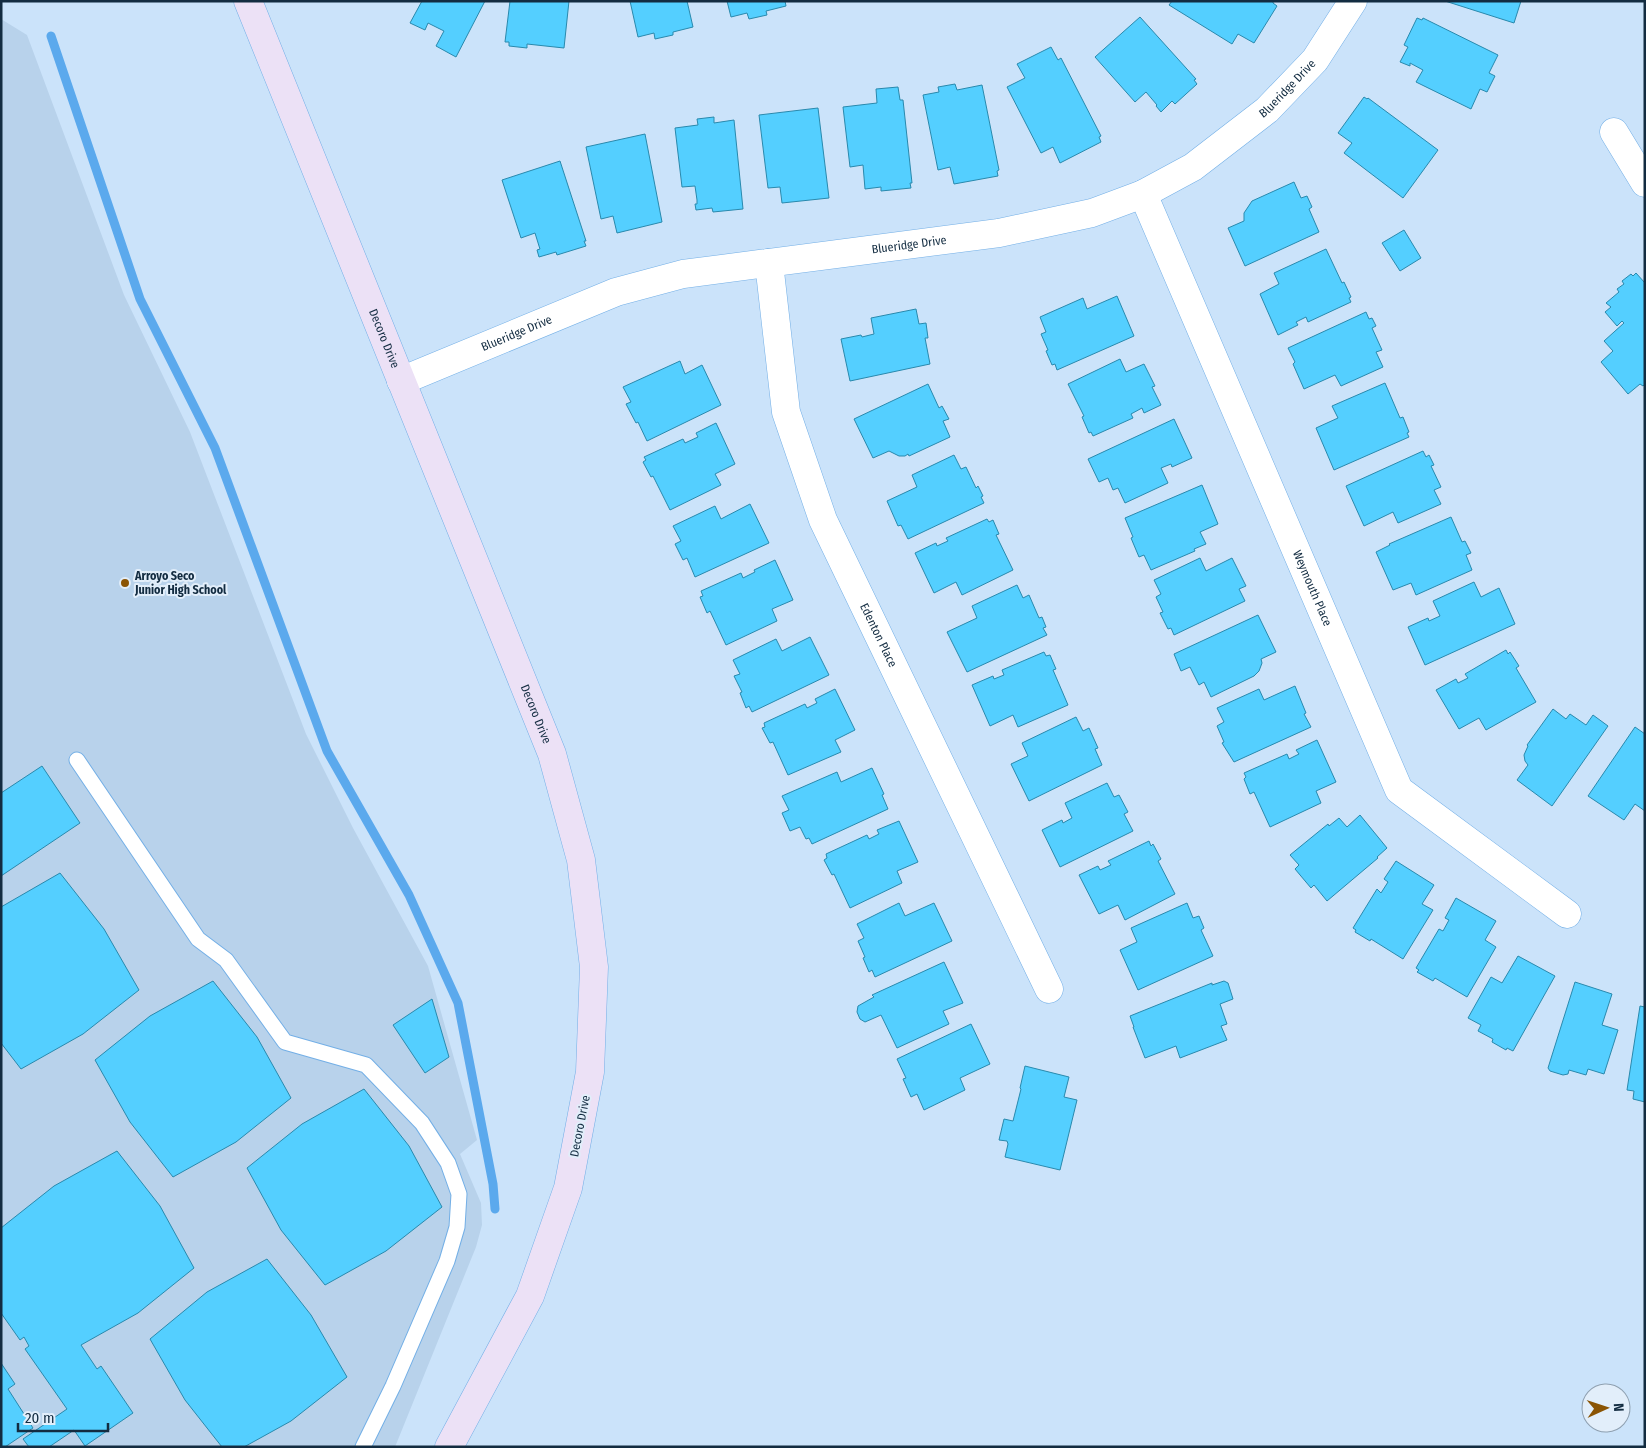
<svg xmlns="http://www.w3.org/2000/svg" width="1646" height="1448" font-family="'Fira Sans Condensed',sans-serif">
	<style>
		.built { fill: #b8d2eb }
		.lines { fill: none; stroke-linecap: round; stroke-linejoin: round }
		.stream { stroke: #5ba9ed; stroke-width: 9 }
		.building { fill: #54cfff; stroke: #2989ad }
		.service-casing { stroke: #73afe6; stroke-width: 17 }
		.minor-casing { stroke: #73afe6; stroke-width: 29 }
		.secondary-casing { stroke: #73afe6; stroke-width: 29 }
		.service { stroke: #fff; stroke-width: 15 }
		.minor { stroke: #fff; stroke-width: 28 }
		.secondary { stroke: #ece1f6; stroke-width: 28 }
		.poi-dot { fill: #8a5404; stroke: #e2eefa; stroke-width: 2 }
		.labels { text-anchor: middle; stroke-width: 4; stroke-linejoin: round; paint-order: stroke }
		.street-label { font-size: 12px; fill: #132c41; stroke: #e2eefa }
		.poi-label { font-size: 12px; font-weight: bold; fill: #132c41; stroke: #e2eefa; text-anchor: start }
	</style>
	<rect width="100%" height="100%" fill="#cbe3fa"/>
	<path class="built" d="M1,19L27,35L124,295L190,432L306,734L353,828L428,966L477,1140L460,1154L481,1203L482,1225L476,1247L395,1447H1Z"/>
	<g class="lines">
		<path class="stream" d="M51,36L140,299L215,448L327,751L409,895L458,1003L493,1184L495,1209"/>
	</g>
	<g class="building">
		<path d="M422,1H485L456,57L436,46L444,31L428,23L425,30L410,23Z"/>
		<path d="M510,1H569L564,48L527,44V48L509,46V42H505Z"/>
		<path d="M630,1H687L693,27L673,32V35L655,39L654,33L638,37Z"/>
		<path d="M727,1H785L786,6L766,11L767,15L749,19L747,13L731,17Z"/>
		<path d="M1172,1H1273V3L1277,6L1254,43L1238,34L1232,44L1169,5Z"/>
		<path d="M1445,1H1521L1514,23Z"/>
		<path d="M1140,17L1196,79L1194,80L1197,84L1175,104L1172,101L1161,112L1156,106L1157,105L1146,92L1135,102L1095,57Z"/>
		<path d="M1417,18L1422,20L1423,18L1498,55L1489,73L1495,76L1487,92L1480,89L1471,109L1416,82L1423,70L1410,63V66L1400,62L1408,47L1404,45Z"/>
		<path d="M1051,47L1058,60L1061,58L1101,136L1099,137L1101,142L1060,163L1053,147L1041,153L1007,87L1025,78L1017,64Z"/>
		<path d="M955,84L957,90L982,85L999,170L997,171L998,176L954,184L950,167L938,170L923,95L939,92L938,87Z"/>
		<path d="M898,87L900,100H903L912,183H910L911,188L881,191V187L865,189L863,165L850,167L843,107L877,103L876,89Z"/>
		<path d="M1364,97L1367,99L1368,98L1438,150L1403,198L1344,153L1352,143L1338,133Z"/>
		<path d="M818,108L829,198L782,203L780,187L768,188L759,115Z"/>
		<path d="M714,117V123L734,120L743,209L713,212L712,208L696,210L695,204H697V200L695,186L682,187L675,128L698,125L697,119Z"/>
		<path d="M645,134L662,222L617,233L613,216L601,219L586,147Z"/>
		<path d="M560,161L586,241H584L586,246L557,255L556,252L539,257L537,250L540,249L539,246L535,233L521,238L502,180Z"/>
		<path d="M1294,182L1301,198L1307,196L1312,207L1309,209L1319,232L1245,266L1228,228L1244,221V213L1252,201Z"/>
		<path d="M1404,230L1421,258L1400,271L1382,243Z"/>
		<path d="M1326,249L1342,283L1344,282L1351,297L1349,298L1351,302L1308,322L1306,317L1296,322L1298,325L1278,335L1260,294L1279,284L1274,273Z"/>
		<path d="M1636,273L1645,283V384L1643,386L1640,384L1628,394L1601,362L1613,351L1604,341L1624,323L1622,321L1617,326L1605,312L1611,307L1606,303L1619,292L1617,289L1624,284L1622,281L1631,274L1633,276Z"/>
		<path d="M1117,296L1134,336L1057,370L1055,364L1052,365L1046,351L1048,350L1041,334L1046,332L1040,317L1083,298L1087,309Z"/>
		<path d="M916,309L919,324L926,323L928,338H925L930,364L850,381L841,339L861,335L862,337L874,334L871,318Z"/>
		<path d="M1366,312L1369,319L1372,318L1376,326L1372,328L1382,350L1376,352L1383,367L1341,386L1335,375L1304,389L1293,364L1295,362L1288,348Z"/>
		<path d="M1120,359L1126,372L1144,364L1155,386L1152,387L1161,405L1144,413L1142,408L1131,414L1133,418L1093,436L1091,432L1089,433L1082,417L1084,416L1068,384Z"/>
		<path d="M680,361L685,374L702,365L721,405L647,441L638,422L636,423L626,404L631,402L623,387Z"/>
		<path d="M1385,383L1400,418L1403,417L1409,432L1407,433L1409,437L1334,470L1316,428L1338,418L1332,406Z"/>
		<path d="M928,384L939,408L942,406L949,419L943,421L950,437L909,456L908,454L905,456H899L889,451L873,458L854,419Z"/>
		<path d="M1174,419L1192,458L1172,467L1171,464L1161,468L1168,483L1125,503L1118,488L1113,490L1108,478L1099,482L1088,459Z"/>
		<path d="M716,423L735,464L715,474L721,485L670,510L653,476L651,477L643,462L646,460L644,457L683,439L685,443L698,437L696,433Z"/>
		<path d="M1423,451L1426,457L1429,455L1434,465L1431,466L1441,487L1434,490L1441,504L1398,523L1393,512L1364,526L1346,486Z"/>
		<path d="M954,455L961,469L966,467L976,488L978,486L983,496L981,497L984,503L908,539L901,525L898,526L887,501L917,487L912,475Z"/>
		<path d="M1202,485L1218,524L1200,532L1206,544L1194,549L1195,551L1151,570L1144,555L1139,557L1131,538L1133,537L1125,518Z"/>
		<path d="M750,504L769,543L695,577L687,558L683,560L675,544L681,541L673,526L715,506L721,519Z"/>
		<path d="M1451,517L1462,542L1465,541L1471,553L1466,555L1472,570L1416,595L1411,583L1393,590L1376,552L1390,545L1389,544Z"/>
		<path d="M987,519L989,522L993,520L999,534L996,535L1013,570L962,595L956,582L934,593L915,553L936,543L937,546L948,541L946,538Z"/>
		<path d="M1200,558L1206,571L1232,558L1246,586L1239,589L1245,601L1174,635L1171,628L1168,629L1160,613L1163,612L1156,597L1161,594L1154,580Z"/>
		<path d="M775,560L793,600L772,609L777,621L726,645L710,611L707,613L700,597L703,596L701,591L741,573L743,578L755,572L754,570Z"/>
		<path d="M1474,582L1481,597L1499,588L1515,624L1425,665L1408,627L1428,618L1429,621L1440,616L1433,601Z"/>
		<path d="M1017,585L1023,598L1029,595L1039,618L1042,617L1046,627L1043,628L1047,635L967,672L947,632L977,618L972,606Z"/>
		<path d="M1258,615L1276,652L1261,659L1262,663L1259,671L1254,676L1211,697L1204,682L1199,685L1190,667L1181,671L1174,654Z"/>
		<path d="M810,637L829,675L752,712L749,706L746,708L740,693L742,692L734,676L740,674L733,660L776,639L782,651Z"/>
		<path d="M1506,650L1508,654L1510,652L1519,666L1516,668L1536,702L1486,730L1479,718L1459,729L1436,690L1456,679L1458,683L1468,678L1465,674Z"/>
		<path d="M1044,652L1046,656L1050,655L1056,669L1053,670L1068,705L1018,727L1013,715L990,726L972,685L993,676L994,679L1004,675L1002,670Z"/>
		<path d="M1295,686L1306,713L1304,714L1311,727L1234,762L1222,743L1224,742L1217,726L1224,722L1217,708L1259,689L1264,700Z"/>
		<path d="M835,689L855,730L835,740L841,752L788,775L773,742L770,743L762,728L765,727L764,723L805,704L807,708L817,703L815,699Z"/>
		<path d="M1553,709L1566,719L1570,714L1586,725L1593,715L1608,726L1552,806L1517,780L1528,765L1525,761L1524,755L1528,746L1527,745Z"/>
		<path d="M1076,717L1083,731L1089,728L1098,748L1095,749L1102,765L1029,801L1011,764L1028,756L1022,743Z"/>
		<path d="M1635,727L1645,734V811L1635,804L1624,820L1588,796Z"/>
		<path d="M1317,740L1336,782L1316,791L1321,803L1270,827L1254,792L1250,794L1244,779L1246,777L1244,773L1287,754L1289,759L1299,754L1296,750Z"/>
		<path d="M42,766L80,823L1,876V793Z"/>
		<path d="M872,768L884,794L882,795L888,809L812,844L809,838L806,839L800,827L790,831L782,813L789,810L782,796L837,772L841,782Z"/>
		<path d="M1107,783L1114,797L1119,795L1128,812L1124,814L1133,831L1060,867L1042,830L1062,820L1063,823L1072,818L1065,803Z"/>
		<path d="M1360,815L1387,848L1377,857L1378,858L1327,901L1314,885L1311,888L1295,869L1299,865L1290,855L1328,824L1329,826L1339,818L1347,827Z"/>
		<path d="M899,821L918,862L897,871L902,883L850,908L834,874L832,875L824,860L827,858L826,854L867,835L869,839L879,834L877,830Z"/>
		<path d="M1149,841L1151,846L1153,844L1161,859L1158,861L1175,894L1125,920L1118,905L1099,914L1079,875L1098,866L1100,870L1111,865L1108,861Z"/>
		<path d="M1396,861L1434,885L1422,904L1433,910L1403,959L1371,939L1370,941L1355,932L1356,930L1353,928L1377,889L1381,893L1388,882L1384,879Z"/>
		<path d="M60,873L104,929L139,990L83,1034L21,1069L1,1043V907Z"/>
		<path d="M1456,898L1496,921L1485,940L1496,947L1467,997L1435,978L1433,981L1417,972L1419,970L1416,968L1439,929L1443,931L1449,920L1445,918Z"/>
		<path d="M899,903L905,916L934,903L952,941L875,977L872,970L869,972L863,958L865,957L858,941L864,938L857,924Z"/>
		<path d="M1187,903L1193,918L1199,916L1204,928L1201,930L1213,956L1138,990L1120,950L1137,942L1131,928Z"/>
		<path d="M1518,956L1555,976L1513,1051L1507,1048L1506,1050L1492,1042L1493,1039L1478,1031L1481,1025L1468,1018L1491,977L1502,983Z"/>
		<path d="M944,962L963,1003L943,1011L949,1024L897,1048L881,1015L865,1022L860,1019L857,1012L858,1006L874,997L872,995Z"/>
		<path d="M213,981L257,1037L291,1098L236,1142L173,1177L130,1122L95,1060L150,1016Z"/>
		<path d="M1224,981L1228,983L1233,999L1220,1004L1227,1024L1221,1026L1227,1040L1180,1058L1176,1046L1145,1058L1133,1027H1134L1130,1016L1212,983V985Z"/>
		<path d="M1575,982L1612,994L1602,1025L1618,1030L1604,1074L1588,1069L1586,1075L1569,1070L1568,1074L1563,1075L1550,1071L1548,1068Z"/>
		<path d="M432,999L449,1057L425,1073L393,1025Z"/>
		<path d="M1640,1006L1645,1007V1102L1633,1099L1634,1091L1627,1090Z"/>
		<path d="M971,1024L990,1064L960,1078L965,1090L924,1110L917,1094L911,1097L903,1079L906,1078L897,1059Z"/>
		<path d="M1025,1066L1069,1077L1064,1097L1077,1100L1060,1170L1005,1157L1008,1144L1007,1141L999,1140L1004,1119L1013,1121L1021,1089L1020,1088Z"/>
		<path d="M364,1089L409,1146L442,1207L386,1251L325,1285L281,1230L247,1168L302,1124Z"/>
		<path d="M117,1151L160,1206L194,1268L138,1313L81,1345L97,1369L101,1366L133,1413L85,1446L74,1430L49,1447H29L23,1439L67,1409L25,1349L29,1346L24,1337L20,1340L1,1313V1228L54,1186Z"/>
		<path d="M267,1259L311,1315L347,1377L291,1421L244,1447H222L185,1400L150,1339L207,1292Z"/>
		<path d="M1,1363L15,1384L8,1389L33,1428L5,1447H1Z"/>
	</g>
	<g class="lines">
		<g class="service-casing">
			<path id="service" d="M77,760L198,939L226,960L285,1042L366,1065L422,1123L448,1163L459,1194L457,1227L447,1261L393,1386L363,1447"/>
		</g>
		<g class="minor-casing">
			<g id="minor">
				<path d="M1614,132L1645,183"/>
				<path id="s1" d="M1143,194L1399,790L1567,914"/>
				<path id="s2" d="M769,263L786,412L823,520L1049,989"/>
				<path id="s3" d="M401,381L616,292L683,274L999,233L1092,213L1143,194L1193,167L1267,110L1315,60L1353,1"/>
			</g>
		</g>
		<g class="secondary-casing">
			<g id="secondary">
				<path id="s4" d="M248,1L552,754L581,860L594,967L590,1072L568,1188L530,1296L449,1447"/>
			</g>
		</g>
		<use href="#service" class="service"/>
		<use href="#minor" class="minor"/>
		<use href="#secondary" class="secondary"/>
	</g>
	<circle class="poi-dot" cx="125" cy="583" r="5"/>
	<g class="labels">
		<g class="street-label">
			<text dy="4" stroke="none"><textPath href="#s3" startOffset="950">Blueridge Drive</textPath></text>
			<text dy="4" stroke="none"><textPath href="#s3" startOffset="530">Blueridge Drive</textPath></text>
			<text dy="4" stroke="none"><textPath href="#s3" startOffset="125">Blueridge Drive</textPath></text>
			<text dy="4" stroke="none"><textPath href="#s4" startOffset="364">Decoro Drive</textPath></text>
			<text dy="4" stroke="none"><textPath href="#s1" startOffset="429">Weymouth Place</textPath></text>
			<text dy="4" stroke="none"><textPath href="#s2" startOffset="392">Edenton Place</textPath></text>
			<text dy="4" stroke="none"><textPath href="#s4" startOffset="769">Decoro Drive</textPath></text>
			<text transform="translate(580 1126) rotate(-79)" y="4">Decoro Drive</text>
		</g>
		<g class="poi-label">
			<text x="135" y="580">Arroyo Seco<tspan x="135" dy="14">Junior High School</tspan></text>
		</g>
	</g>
	<rect width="1646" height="1448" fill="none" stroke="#132c41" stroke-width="5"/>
	<g transform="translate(1606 1408) rotate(87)"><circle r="24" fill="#e2eefa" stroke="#8fa0b0"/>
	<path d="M0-4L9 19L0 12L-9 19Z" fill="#8a5404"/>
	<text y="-8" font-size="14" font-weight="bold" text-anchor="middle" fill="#132c41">N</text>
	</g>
	<path d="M18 1423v8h90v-8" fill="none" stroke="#132c41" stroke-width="2.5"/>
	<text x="25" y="1423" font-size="15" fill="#132c41" stroke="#e2eefa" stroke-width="4" paint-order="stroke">20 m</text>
</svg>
